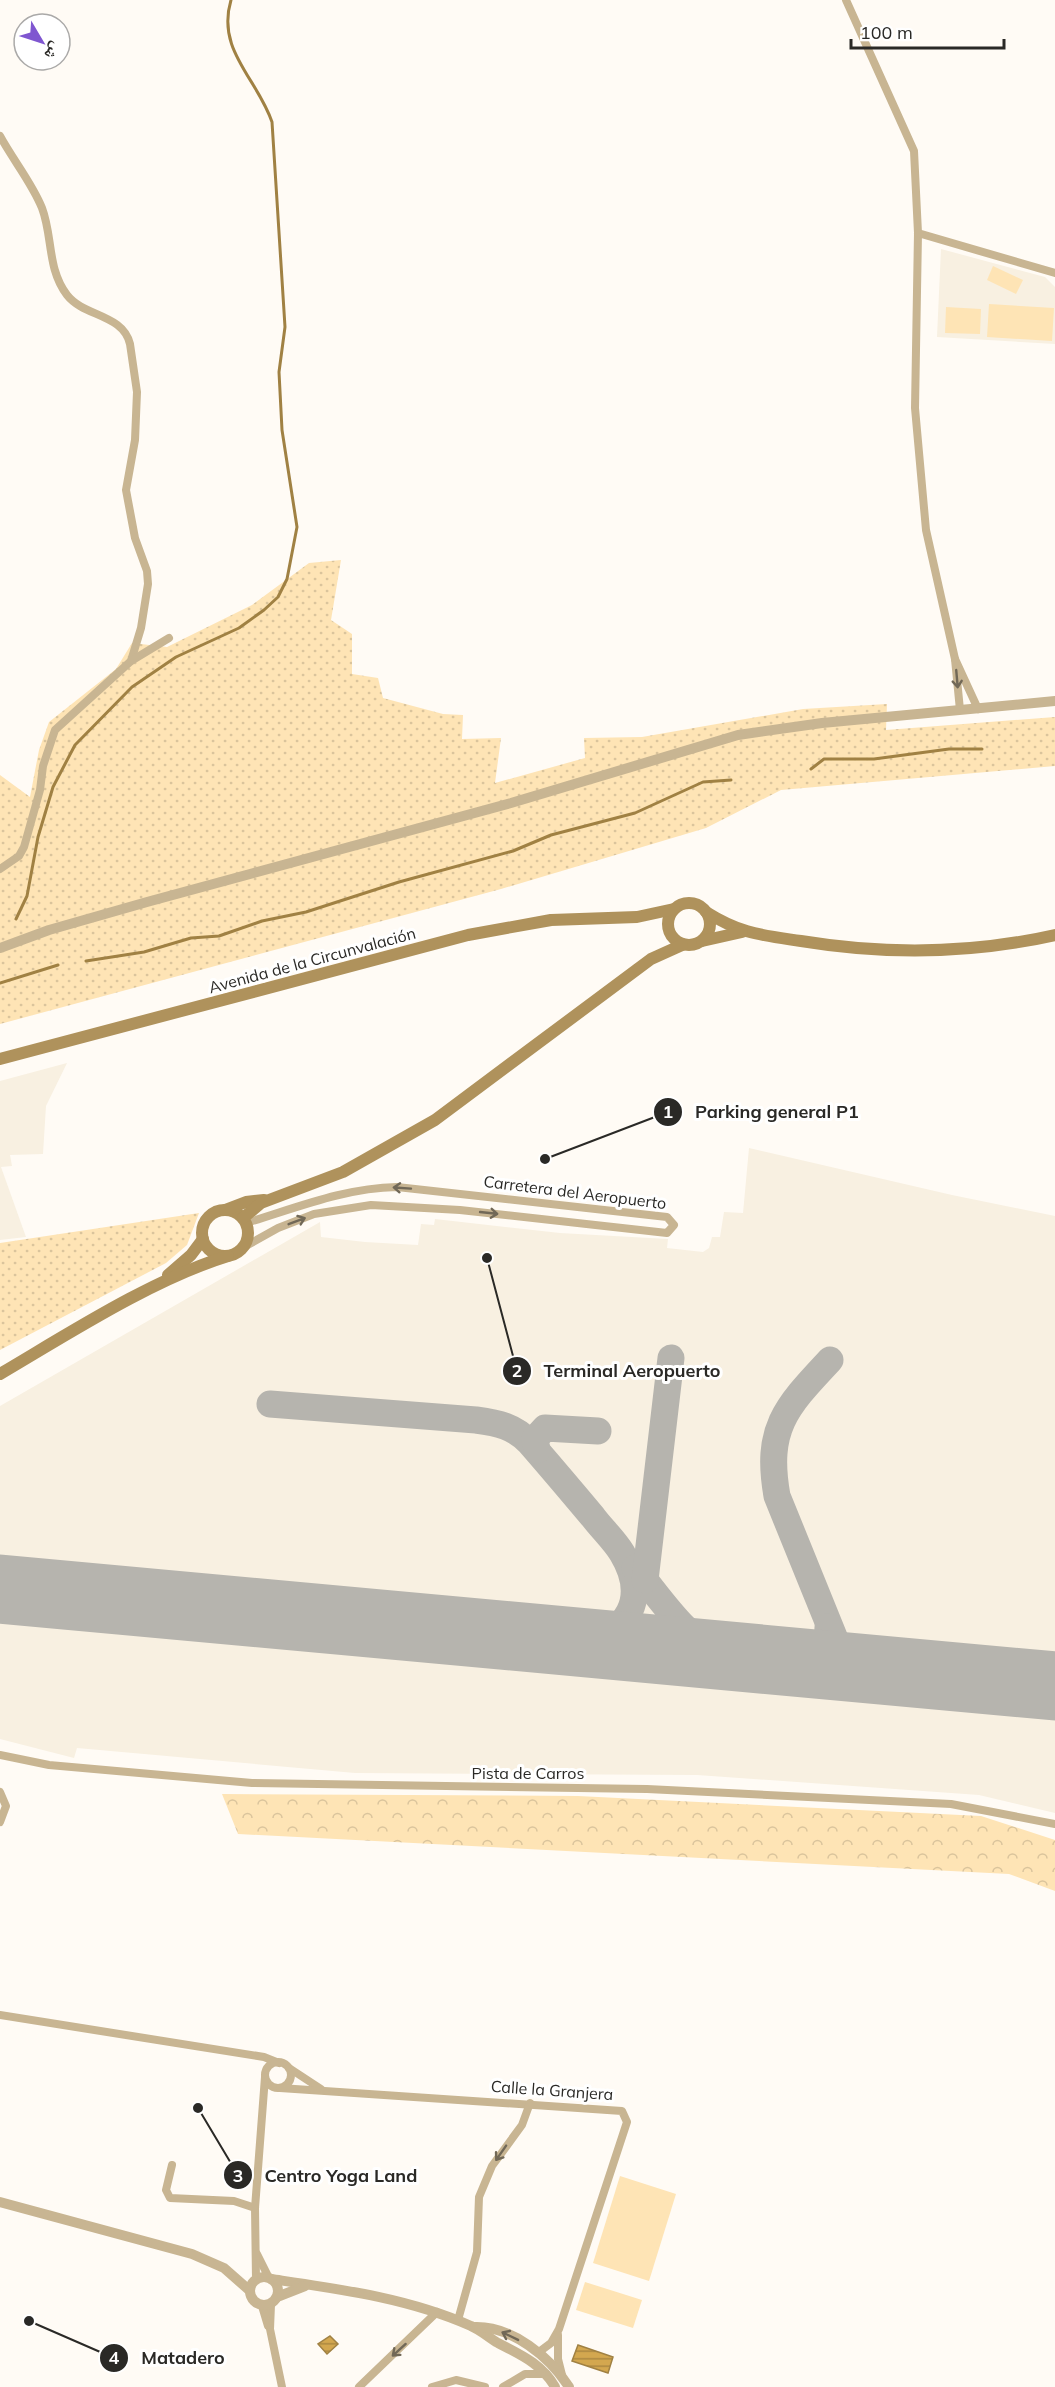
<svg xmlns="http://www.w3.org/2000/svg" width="1055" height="2387" font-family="Mulish,'Noto Naskh Arabic',sans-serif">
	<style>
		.built { fill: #f8f0e1 }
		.grass { fill: url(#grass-dots) }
		.forest { fill: url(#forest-crowns) }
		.garden { fill: #fee4b5 }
		.water { fill: url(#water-rules); stroke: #a08143; stroke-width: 1.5 }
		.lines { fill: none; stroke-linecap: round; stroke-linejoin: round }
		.stream { stroke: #a08143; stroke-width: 3 }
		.taxiway { stroke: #b6b4ae; stroke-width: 27 }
		.runway { stroke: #b6b4ae; stroke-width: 69 }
		.minor { stroke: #c8b592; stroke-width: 8 }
		.tertiary { stroke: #c8b592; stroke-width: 10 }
		.secondary { stroke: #af925c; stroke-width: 12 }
		.oneway { stroke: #716857 }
		.labels { text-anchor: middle; stroke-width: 6; stroke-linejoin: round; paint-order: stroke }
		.street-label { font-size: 16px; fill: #2a2926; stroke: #fff }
		.leader { fill: none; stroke: #2a2926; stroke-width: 2 }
		.callout-dot { fill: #2a2926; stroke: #fff; stroke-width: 2 }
		.mark-label { font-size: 18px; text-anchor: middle; font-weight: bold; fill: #fff }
		.callout-label { font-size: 18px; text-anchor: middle; font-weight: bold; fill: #2a2926; stroke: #fff; stroke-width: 6; stroke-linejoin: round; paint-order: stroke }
	</style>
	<defs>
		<pattern id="grass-dots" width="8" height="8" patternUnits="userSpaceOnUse" patternTransform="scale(1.5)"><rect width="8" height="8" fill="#fee4b5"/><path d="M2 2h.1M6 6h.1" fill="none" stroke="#dac49c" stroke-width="1.8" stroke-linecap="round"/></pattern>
		<pattern id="forest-crowns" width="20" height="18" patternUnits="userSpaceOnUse" patternTransform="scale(1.5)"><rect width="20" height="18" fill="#fee4b5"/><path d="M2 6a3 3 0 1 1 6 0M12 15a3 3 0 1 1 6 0" fill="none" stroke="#dac49c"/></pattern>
		<pattern id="water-rules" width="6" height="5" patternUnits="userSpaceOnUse" patternTransform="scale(1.5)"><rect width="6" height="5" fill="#d3a74f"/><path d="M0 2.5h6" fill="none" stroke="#ab8841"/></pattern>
	</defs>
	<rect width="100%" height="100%" fill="#fffbf5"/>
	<g class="built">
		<path d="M941,249L1045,277L1055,287V344L937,337Z"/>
		<path d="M67,1063L46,1106L43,1154L10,1155L12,1166L1,1167L26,1237L0,1240V1081Z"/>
		<path d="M749,1148L952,1195L1055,1216V1813L979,1795L697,1775L355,1773L77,1748L74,1758L0,1739V1406L320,1222L321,1237L365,1242L418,1245L421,1224L434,1225L435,1219L560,1233L668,1239L667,1248L703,1252L709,1248L712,1237H720L724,1212L743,1213Z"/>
	</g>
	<g class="grass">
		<path d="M341,560L331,620L352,634V674L378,678L383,698L443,714L463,715L462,739L501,738L495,783L585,758L584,738L642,737L803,709L887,704L886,730L1055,717V766L781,790L706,828L501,889L0,1024V775L30,797L39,750L49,722L116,669L132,643L167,647L252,605L309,563Z"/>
		<path d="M199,1213L187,1245L166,1263L0,1350V1243Z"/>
	</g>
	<path class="forest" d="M222,1794L578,1796L981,1816L1055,1840V1891L1009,1874L238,1834Z"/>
	<g class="garden">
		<path d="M993,266L1023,280L1016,294L987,280Z"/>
		<path d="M989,304L1054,308L1052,341L987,337Z"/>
		<path d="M946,307L981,309L980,334L945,333Z"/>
		<path d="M620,2176L676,2194L649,2281L593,2263Z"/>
		<path d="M585,2282L642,2300L633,2328L576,2310Z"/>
	</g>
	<g class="water">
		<path d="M330,2336L338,2344L327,2354L318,2344Z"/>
		<path d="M578,2345L613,2357L608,2373L572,2361Z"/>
	</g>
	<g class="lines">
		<g class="stream">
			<path d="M811,769L824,759H874L949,749H982"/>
			<path d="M16,919L27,896L38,837L53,787L75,745L132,687L176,657L239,628L264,610L278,597L287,579L297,527L282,430L279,372L285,327L272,122C257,78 216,50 231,0"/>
			<path d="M86,961L144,952L191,938L219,936L262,921L306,912L399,882L513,851L551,835L635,813L703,782L731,780"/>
			<path d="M0,983L58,965"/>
		</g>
		<g class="taxiway">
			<path d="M830,1360C786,1407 765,1428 777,1496L837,1644C847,1660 861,1666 879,1670"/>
			<path d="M270,1404L476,1420C498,1423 514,1426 530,1443C551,1467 572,1492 593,1517C602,1529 614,1540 622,1553C649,1598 629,1635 579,1642"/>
			<path d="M537,1450L535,1439L545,1428L598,1431"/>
			<path d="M635,1568C662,1600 685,1639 725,1656"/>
			<path d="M645,1580L671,1358"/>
			<path d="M802,1663C819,1656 828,1646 828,1627"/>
		</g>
		<path class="runway" d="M0,1589L1055,1686"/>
		<g class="minor">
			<path d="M846,0L914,151L918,233L915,408L926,530L955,659"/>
			<path d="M0,136C13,160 32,183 42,208C53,237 47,269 67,295C84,317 123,314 130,344L137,392L135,440L126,490L135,538L147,571L148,584L141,628L131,661"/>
			<path d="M918,233L1055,273"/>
			<path d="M960,710L955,659L978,709"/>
			<path d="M0,869L19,856L24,847L40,790L43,766L55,730L131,661L169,638"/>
			<path d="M244,1247L278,1228L314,1214L371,1205L460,1210L667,1233L674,1225L667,1217L397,1187C344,1188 296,1208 246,1223"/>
			<path d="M0,1755L49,1765L252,1783L647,1789L951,1804L1055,1824"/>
			<path d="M0,1792L6,1806L0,1822"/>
			<path d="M0,2015L264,2057L279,2063"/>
			<circle cx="278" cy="2075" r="13"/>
			<path d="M289,2068L321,2089"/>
			<path d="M280,2088L622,2111L627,2122L559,2329L551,2343L539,2352"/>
			<path d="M172,2165L166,2190L170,2198L234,2201L255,2208"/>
			<path d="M257,2254L269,2278"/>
			<path d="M256,2279L255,2208L265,2077"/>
			<path d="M271,2304L270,2329L282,2387"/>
			<path d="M262,2306L268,2326"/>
			<path d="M458,2320L477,2252L479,2197L492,2166L522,2125L530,2103"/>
			<path d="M558,2335V2359L562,2375"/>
			<path d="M359,2387L437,2312"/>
			<path d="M432,2387L456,2380L485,2387"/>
			<path d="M503,2387L525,2374H546"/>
		</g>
		<g class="tertiary">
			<path d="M0,948L49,930L147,902L511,803L738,735L822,723L1055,701"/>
			<path d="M0,2202L192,2254L224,2268L249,2290"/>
			<circle cx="264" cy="2291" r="14"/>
			<path d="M271,2279C339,2289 408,2298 471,2326C481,2330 489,2338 498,2343C521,2355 542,2364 555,2387"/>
			<path d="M277,2297L305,2286"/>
			<path d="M475,2327C512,2326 550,2357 569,2387"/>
		</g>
		<g class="secondary">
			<circle cx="689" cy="924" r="21"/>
			<path d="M706,912C741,934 761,935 801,941C886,955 971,954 1055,935"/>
			<path d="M702,941L742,932"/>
			<path d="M0,1059L468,935L551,920L637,917L674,909"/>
			<circle cx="225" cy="1233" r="23"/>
			<path d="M225,1210L246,1202L264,1200"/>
			<path d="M243,1218L261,1203L343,1172L435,1120L651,959L682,945"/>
			<path d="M168,1275L191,1255L203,1239"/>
			<path d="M0,1374C68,1334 153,1279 228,1256"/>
		</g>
	</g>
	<defs><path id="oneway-shaft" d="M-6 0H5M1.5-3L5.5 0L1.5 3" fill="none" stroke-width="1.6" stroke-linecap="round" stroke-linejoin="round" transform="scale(1.5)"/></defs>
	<g class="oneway">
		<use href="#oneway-shaft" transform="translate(957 679) rotate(85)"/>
		<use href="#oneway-shaft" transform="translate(402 1188) rotate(-176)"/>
		<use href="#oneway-shaft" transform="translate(489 1213) rotate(6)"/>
		<use href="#oneway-shaft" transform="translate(297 1221) rotate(-21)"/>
		<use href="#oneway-shaft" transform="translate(501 2153) rotate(125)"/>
		<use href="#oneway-shaft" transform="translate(510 2336) rotate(-154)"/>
		<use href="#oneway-shaft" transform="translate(399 2350) rotate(138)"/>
	</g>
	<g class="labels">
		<g class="street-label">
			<text transform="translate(312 960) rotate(-15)" y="6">Avenida de la Circunvalación</text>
			<text transform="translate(575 1192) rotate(7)" y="6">Carretera del Aeropuerto</text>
			<text x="528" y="1779">Pista de Carros</text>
			<text transform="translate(552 2090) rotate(4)" y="6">Calle la Granjera</text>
		</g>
	</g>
	<path class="leader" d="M545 1159L668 1112M487 1258L517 1371M198 2108L238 2175M29 2321L114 2358"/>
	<g class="callout-dot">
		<circle cx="545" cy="1159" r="6"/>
		<circle cx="487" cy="1258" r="6"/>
		<circle cx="198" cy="2108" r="6"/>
		<circle cx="29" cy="2321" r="6"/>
		<circle cx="668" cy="1112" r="15"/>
		<circle cx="517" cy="1371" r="15"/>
		<circle cx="238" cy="2175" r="15"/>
		<circle cx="114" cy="2358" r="15"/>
	</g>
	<g class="mark-label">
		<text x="668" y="1118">1</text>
		<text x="517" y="1377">2</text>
		<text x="238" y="2182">3</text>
		<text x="114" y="2364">4</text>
	</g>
	<g class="callout-label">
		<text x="777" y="1118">Parking general P1</text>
		<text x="632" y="1377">Terminal Aeropuerto</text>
		<text x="341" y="2182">Centro Yoga Land</text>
		<text x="183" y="2364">Matadero</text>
	</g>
	<g transform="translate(42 42) rotate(129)"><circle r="28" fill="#ffffff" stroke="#aaa9a8" stroke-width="1.5"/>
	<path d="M0-4.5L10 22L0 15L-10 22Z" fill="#7f56d0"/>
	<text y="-9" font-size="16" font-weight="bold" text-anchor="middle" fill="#2a2926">ش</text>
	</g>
	<path d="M851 39v9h153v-9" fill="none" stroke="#2a2926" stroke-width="3"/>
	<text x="860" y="39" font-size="18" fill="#2a2926" stroke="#ffffff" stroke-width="4.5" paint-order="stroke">100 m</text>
</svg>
